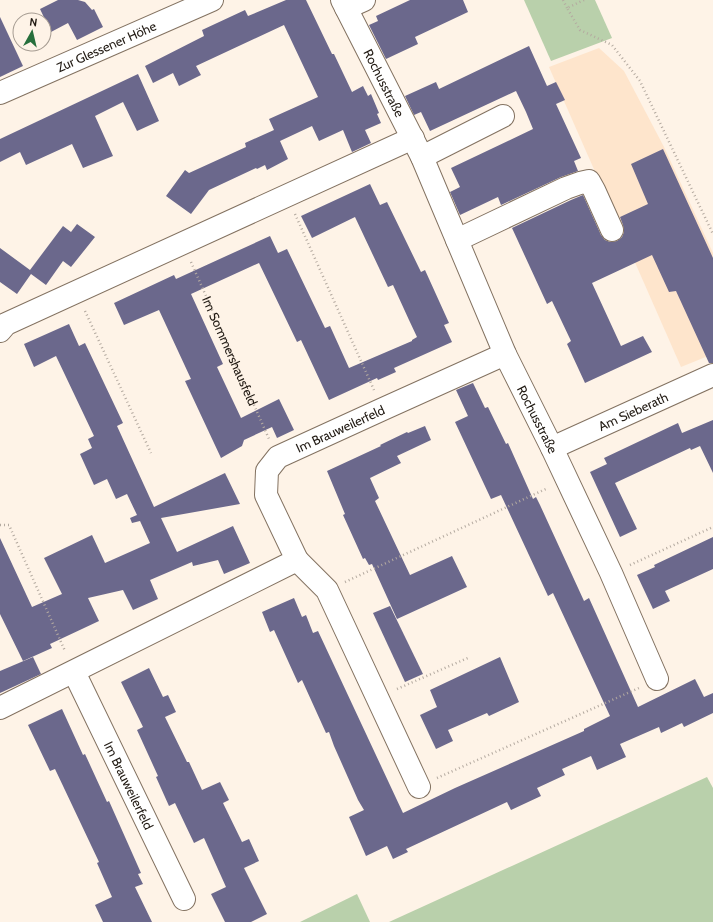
<svg xmlns="http://www.w3.org/2000/svg" width="713" height="922" font-family="Cabin,sans-serif">
	<style>
		.built { fill: #fee5cc }
		.green { fill: #b9d0ab }
		.building { fill: #6b688c }
		.lines { fill: none; stroke-linecap: round; stroke-linejoin: round }
		.minor-casing { stroke: #837261; stroke-width: 24 }
		.path { stroke: #b4aaa0; stroke-width: 2.5; stroke-dasharray: 1 3; stroke-linecap: butt }
		.minor { stroke: #fff; stroke-width: 22 }
		.labels { text-anchor: middle; stroke-width: 3.5; stroke-linejoin: round; paint-order: stroke }
		.street-label { font-size: 13px; fill: #211a13; stroke: #fef3e7 }
	</style>
	<rect width="100%" height="100%" fill="#fef3e7"/>
	<path class="built" d="M599,48L624,71L664,147L713,253V354L681,367L549,67Z"/>
	<g class="green">
		<path d="M524,0H595L612,38L551,61Z"/>
		<path d="M707,777L713,788V922H389Z"/>
		<path d="M357,894L370,922H300Z"/>
	</g>
	<g class="building">
		<path d="M58,0H78L85,2L92,10L94,9L103,27L77,40L68,23L51,32L40,9Z"/>
		<path d="M286,0H306L332,54H334L352,92L363,86L368,96L371,94L379,113L377,114L381,123L365,130L371,143L352,152L343,130L319,141L312,126L280,141L288,159L267,170L265,165L257,169L256,168L209,190L191,214L166,196L185,170L189,173L246,147L245,143L274,130L269,119L318,97L284,25L196,66L201,75L179,86L173,73L153,83L145,66L204,36L202,30L245,10L248,16Z"/>
		<path d="M410,0H463L468,12L415,37L418,44L386,59L369,25L378,21L376,16Z"/>
		<path d="M0,17L23,66L0,77Z"/>
		<path d="M529,46L547,86L556,82L565,100L556,104L581,158L574,161L578,171L561,177L501,205L498,197L460,215L450,192L460,187L451,168L533,129L526,112L516,91L430,131L421,112L414,115L405,96L436,82L439,89Z"/>
		<path d="M138,74L159,121L137,131L123,102L95,116L113,156L83,168L72,144L26,165L20,152L0,162V139Z"/>
		<path d="M663,149L713,258V363H709L676,291L669,292L652,255L592,283L621,346L643,336L652,352L585,383L567,344L571,341L552,301L547,304L512,228L571,200L583,195L601,235L605,240L610,242L617,241L622,237L624,232L623,225L620,217L648,204L631,164Z"/>
		<path d="M370,184L380,205L387,202L421,272L425,270L449,323L444,325L452,342L394,368L396,372L378,380L377,378L329,400L301,340L297,342L259,263L191,294L223,364L217,367L241,418L279,399L294,430L277,438L272,427L244,440L242,446L221,458L185,381L191,379L159,310L124,325L114,303L174,275L176,279L270,236L278,253L287,249L325,328L330,326L349,368L412,341V340L417,337L409,320L393,285L388,287L355,217L312,238L301,216Z"/>
		<path d="M77,224L95,237L71,267L63,261L46,285L31,274L17,294L0,282V248L30,270L63,226L71,232Z"/>
		<path d="M69,324L79,346L85,343L123,423L117,426L154,507L225,473L240,504L161,518L177,552L233,526L250,563L224,574L218,560L193,566L192,562L150,580L158,599L133,610L123,590L88,598L99,621L50,644L52,648L23,661L0,614V538L32,607L62,594L44,558L92,535L105,563L150,543L140,521L132,523L130,518L137,515L127,494L116,499L107,479L94,485L80,454L92,448L88,439L94,436L56,356L34,367L24,344Z"/>
		<path d="M473,383L485,408L488,407L506,444L508,443L533,499L536,497L540,505L584,601L589,598L638,707L695,679L704,697L713,693V713L684,727L682,723L661,733L659,727L620,744L626,757L597,770L591,756L562,769L565,775L537,788L541,796L511,810L507,802L406,849L408,852L393,859L387,846L366,856L349,817L364,810L358,800L334,746L329,732L326,733L302,680L298,683L274,630L270,632L262,612L294,598L302,617L306,615L313,633L318,631L403,813L455,788L584,731V729L610,716L553,593L548,596L501,495L491,499L455,422L468,416L456,390Z"/>
		<path d="M713,420V473L700,446L691,450L690,448L615,483L637,529L620,537L590,472L607,464L604,458L678,423L682,433Z"/>
		<path d="M425,426L431,440L397,456L401,463L370,478L379,498L375,501L410,575L452,556L467,587L397,619L372,564L369,565L365,558L363,559L343,515L345,514L327,471L381,446L380,445L407,432L408,433Z"/>
		<path d="M713,537V569L665,591L670,601L653,609L637,575L655,567L654,565Z"/>
		<path d="M390,606L423,674L405,682L373,613Z"/>
		<path d="M33,657L41,674L0,693V671Z"/>
		<path d="M500,657L519,702L489,716L487,713L448,730L453,741L436,749L420,715L437,707L430,690Z"/>
		<path d="M149,668L163,697L168,695L176,712L165,717L187,762H189L202,790L220,782L229,800L223,803L242,842L249,839L259,861L244,868L267,914L251,922H225L211,894L226,887L204,838L194,843L175,803L169,806L156,777L158,776L137,730L143,727L121,682Z"/>
		<path d="M62,709L83,755L85,754L107,802L109,801L141,873L138,874L143,884L135,887L152,922H103L95,905L112,897L97,863L99,862L55,769L50,771L28,725Z"/>
	</g>
	<g class="lines">
		<g class="minor-casing">
			<g id="minor">
				<path id="s2" d="M342,0L422,157L505,354L552,448L611,573L657,679"/>
				<path d="M346,8L364,0"/>
				<path id="s3" d="M0,93L212,0"/>
				<path d="M422,157L503,116"/>
				<path d="M457,240L566,188L580,183L589,181L594,190L612,230"/>
				<path d="M0,331L6,324L413,138"/>
				<path id="s4" d="M552,448L713,375"/>
				<path d="M297,560L327,590L419,787"/>
				<path id="s5" d="M74,672L184,899"/>
				<path id="s6" d="M0,708L297,560L266,495L267,471L278,457L383,409L505,354"/>
			</g>
		</g>
		<g class="path">
			<path d="M563,0L567,8"/>
			<path d="M584,0L567,8L580,30L612,45L640,81L713,234"/>
			<path d="M295,214L374,390"/>
			<path id="s1" d="M191,262L269,439"/>
			<path d="M85,311L151,453"/>
			<path d="M0,525H9L65,651"/>
			<path d="M630,565L713,527"/>
			<path d="M345,582L548,488"/>
			<path d="M397,689L470,657"/>
			<path d="M437,778L639,688"/>
		</g>
		<use href="#minor" class="minor"/>
	</g>
	<g class="labels">
		<g class="street-label">
			<text dy="5" stroke="none"><textPath href="#s3" startOffset="116">Zur Glessener Höhe</textPath></text>
			<text dy="5" stroke="none"><textPath href="#s2" startOffset="93">Rochusstraße</textPath></text>
			<text dy="5" stroke="none"><textPath href="#s1" startOffset="97">Im Sommershausfeld</textPath></text>
			<text dy="5" stroke="none"><textPath href="#s4" startOffset="89">Am Sieberath</textPath></text>
			<text dy="5" stroke="none"><textPath href="#s2" startOffset="463">Rochusstraße</textPath></text>
			<text dy="5" stroke="none"><textPath href="#s6" startOffset="514">Im Brauweilerfeld</textPath></text>
			<text dy="5" stroke="none"><textPath href="#s5" startOffset="126">Im Brauweilerfeld</textPath></text>
		</g>
	</g>
	<g transform="translate(32 32) rotate(8)"><circle r="19" fill="#fef3e7" stroke="#a69c92"/>
	<path d="M0-3L7 15L0 10L-7 15Z" fill="#276f3c"/>
	<text y="-6" font-size="11" font-weight="bold" text-anchor="middle" fill="#211a13">N</text>
	</g>
</svg>
